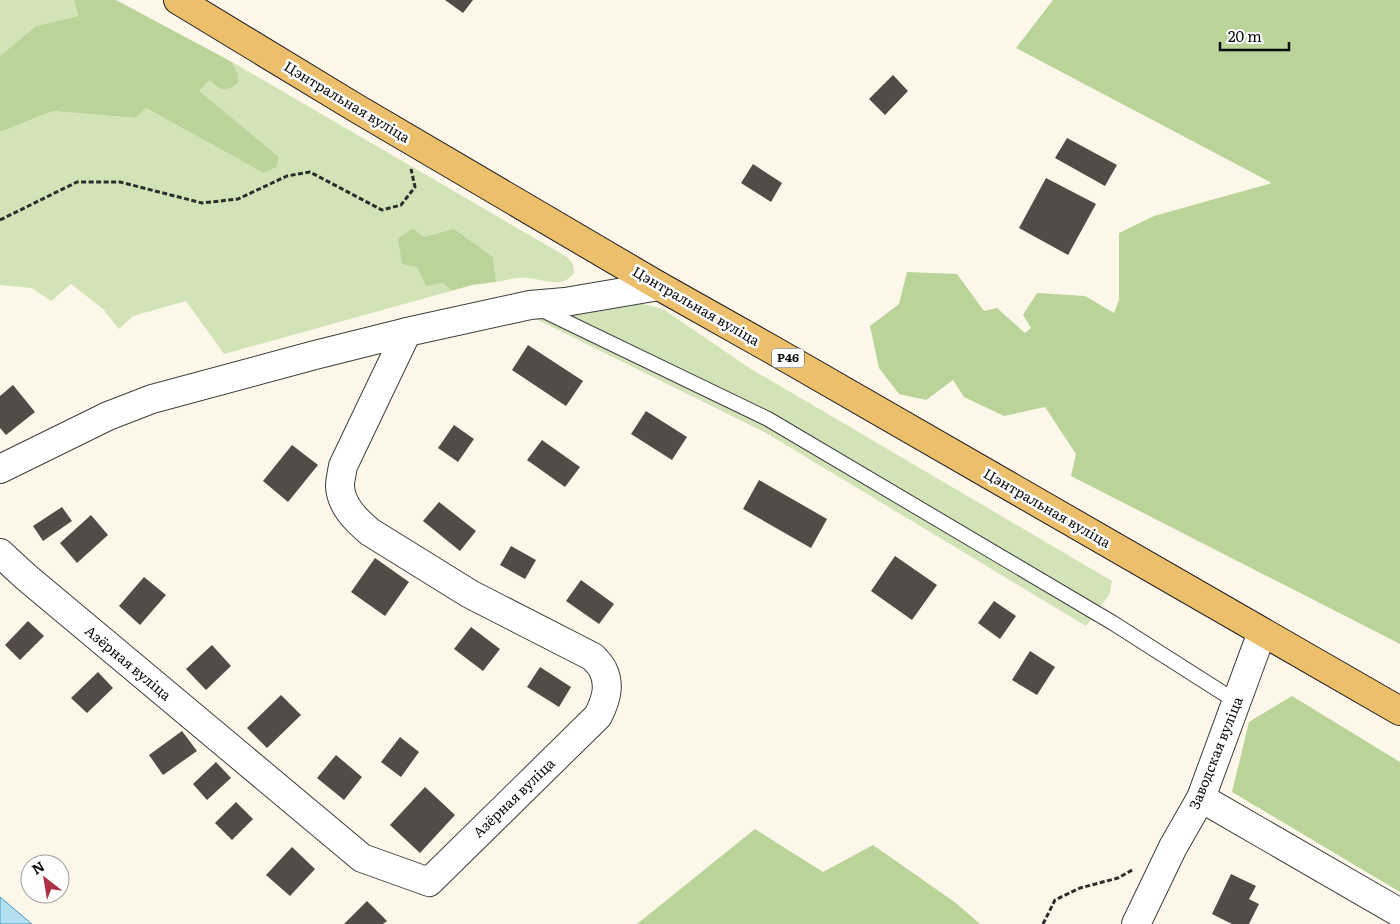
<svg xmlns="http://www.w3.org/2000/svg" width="1400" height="924" font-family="Literata,serif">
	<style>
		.green { fill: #d3e3b8 }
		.forest { fill: #b9d398 }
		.water { fill: #b4dff0; stroke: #429bbf }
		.building { fill: #524b48 }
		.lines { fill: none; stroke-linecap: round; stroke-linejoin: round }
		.service-casing { stroke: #3e3e3e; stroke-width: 16 }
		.minor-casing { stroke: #3e3e3e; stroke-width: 30 }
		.primary-casing { stroke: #1c1c1c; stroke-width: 30 }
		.path { stroke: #2d2d2d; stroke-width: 3; stroke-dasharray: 5 2.5; stroke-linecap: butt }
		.service { stroke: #fff; stroke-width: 14 }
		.minor { stroke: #fff; stroke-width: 28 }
		.primary { stroke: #ebbf6c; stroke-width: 28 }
		.labels { text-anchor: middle; stroke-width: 5; stroke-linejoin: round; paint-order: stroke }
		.shield { fill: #fff; stroke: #545454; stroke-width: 1 }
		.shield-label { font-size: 12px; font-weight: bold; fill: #0b0b0b }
		.street-label { font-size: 14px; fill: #0b0b0b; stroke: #fff }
	</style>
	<rect width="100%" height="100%" fill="#fdf7ea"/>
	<g class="green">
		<path d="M0,0H74L78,16L36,26L0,56Z"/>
		<path d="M232,62L567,257L573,264L574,273C561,290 546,279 527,278C517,277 506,280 496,282L493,257L473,244L417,267L443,283L451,291L224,354L186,301L133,316L119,329L103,309L71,284L51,301L32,288L0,285V132L53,111L136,118L146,108L265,173L279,157L198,91L210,80L238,74Z"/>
		<path d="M631,301L663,309L748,367L1112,581L1109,595L1086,626L766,433L532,317Z"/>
	</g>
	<g class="forest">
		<path d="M74,0H116L232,62L238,74V83C224,93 222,91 210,80L199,91L279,157L276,167L264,173L146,108L136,118L53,111L0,132V56L36,26L78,16Z"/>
		<path d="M1053,0H1400V644L1071,476L1076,454L1045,407L1004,416L964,397L953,380L926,400L899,394L879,368L870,326L899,304L907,272L957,274L984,311L997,308L1025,333L1031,328L1023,315L1037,293L1085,296L1114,313L1119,300V233L1154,216L1272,183L1016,48Z"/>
		<path d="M413,229L424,237L454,229L493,257L496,282L472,285L451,291L443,283L426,286L417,267L402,264L398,238Z"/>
		<path d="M1292,696L1400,762V892L1232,792L1249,722Z"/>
		<path d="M755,829L823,872L873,845L956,903L980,924H637Z"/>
	</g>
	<path class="water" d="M0,897L32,924H0Z"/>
	<g class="building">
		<path d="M445,0H473L463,13Z"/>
		<path d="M893,75L908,91L885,115L869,99Z"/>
		<path d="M1067,138L1117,165L1105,186L1055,158Z"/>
		<path d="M753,164L782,183L771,202L741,183Z"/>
		<path d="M1046,178L1096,204L1068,255L1019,228Z"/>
		<path d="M528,345L583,381L566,406L512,370Z"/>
		<path d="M13,385L35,412L6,435L0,428V396Z"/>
		<path d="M646,411L687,437L672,460L631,434Z"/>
		<path d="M454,425L474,439L458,462L438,448Z"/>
		<path d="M542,440L580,467L565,487L527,460Z"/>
		<path d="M292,445L318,465L288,502L263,481Z"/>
		<path d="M759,480L827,519L811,548L743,509Z"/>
		<path d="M439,502L476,531L460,551L423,521Z"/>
		<path d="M62,507L72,521L43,541L33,526Z"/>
		<path d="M91,515L108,535L77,563L60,543Z"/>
		<path d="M511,546L536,560L525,579L500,565Z"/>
		<path d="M895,556L937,585L912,620L871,591Z"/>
		<path d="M375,558L409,582L385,616L351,592Z"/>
		<path d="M144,577L166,595L140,625L119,606Z"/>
		<path d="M581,580L614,604L599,624L566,601Z"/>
		<path d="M994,601L1016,616L1000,639L978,623Z"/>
		<path d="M28,621L44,636L20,660L5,645Z"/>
		<path d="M471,627L500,649L483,671L454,649Z"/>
		<path d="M212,645L231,666L206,690L186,669Z"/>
		<path d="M1030,651L1055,667L1037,695L1012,680Z"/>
		<path d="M540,667L571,687L559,707L527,687Z"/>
		<path d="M98,672L113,688L87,713L71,698Z"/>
		<path d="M281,695L301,715L267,748L247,728Z"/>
		<path d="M182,731L197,751L163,775L149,755Z"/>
		<path d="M400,737L419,752L401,777L381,762Z"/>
		<path d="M336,755L362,777L344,800L317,778Z"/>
		<path d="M216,762L231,778L207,800L193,784Z"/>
		<path d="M425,787L455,815L420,853L390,825Z"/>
		<path d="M236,802L253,819L232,840L215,823Z"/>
		<path d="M292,847L315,869L290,896L266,875Z"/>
		<path d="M1231,874L1256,886L1249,899L1259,904L1249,924H1232L1212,914Z"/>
		<path d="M367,901L387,921L383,924H344Z"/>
	</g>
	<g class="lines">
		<g class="service-casing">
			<path id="service" d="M540,309L768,419L1113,623L1237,702"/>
		</g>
		<g class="minor-casing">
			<g id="minor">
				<path d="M0,469L108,416L152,399L315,355L407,332L530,305L565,302L659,286"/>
				<path d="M0,553L26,577L362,858L429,882L598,716C605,702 611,686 603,670C601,665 596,661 593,657L470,594L370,532C356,520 341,506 340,486C340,480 342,472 343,466L407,332"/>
				<path d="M1201,798L1400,913"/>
				<path d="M1136,924L1173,847L1201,798L1262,632"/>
			</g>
		</g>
		<g class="primary-casing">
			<path id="primary" d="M178,0L356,108L659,286L771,349L1400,711"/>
		</g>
		<g class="path">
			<path d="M0,220L77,182H120L202,203L238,199L287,176L310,172L382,210L401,205L415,187L411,169"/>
			<path d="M1043,924L1055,900L1080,888L1118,878L1134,869"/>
		</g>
		<use href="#service" class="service"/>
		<use href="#minor" class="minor"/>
		<use href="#primary" class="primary"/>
	</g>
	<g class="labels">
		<rect class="shield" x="772" y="348.5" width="32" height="19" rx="4"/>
		<g class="shield-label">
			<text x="788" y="362">Р46</text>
		</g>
		<g class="street-label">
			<text transform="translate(347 102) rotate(31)" y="5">Цэнтральная вуліца</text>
			<text transform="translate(696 306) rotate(30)" y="5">Цэнтральная вуліца</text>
			<text transform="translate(1047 508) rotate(30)" y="5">Цэнтральная вуліца</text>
			<text transform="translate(128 663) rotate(40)" y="5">Азёрная вуліца</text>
			<text transform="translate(1216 753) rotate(-68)" y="5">Заводская вуліца</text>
			<text transform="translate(514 798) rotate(-44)" y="5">Азёрная вуліца</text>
		</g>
	</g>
	<g transform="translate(45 879) rotate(329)"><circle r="24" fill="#ffffff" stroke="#9d9d9d"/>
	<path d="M0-4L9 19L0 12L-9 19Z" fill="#ac3144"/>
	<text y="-8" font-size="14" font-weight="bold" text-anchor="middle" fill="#0b0b0b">N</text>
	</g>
	<path d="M1220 42v8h69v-8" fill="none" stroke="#0b0b0b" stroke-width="2.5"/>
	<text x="1228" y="42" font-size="15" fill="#0b0b0b" stroke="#ffffff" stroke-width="4" paint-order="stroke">20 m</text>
</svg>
